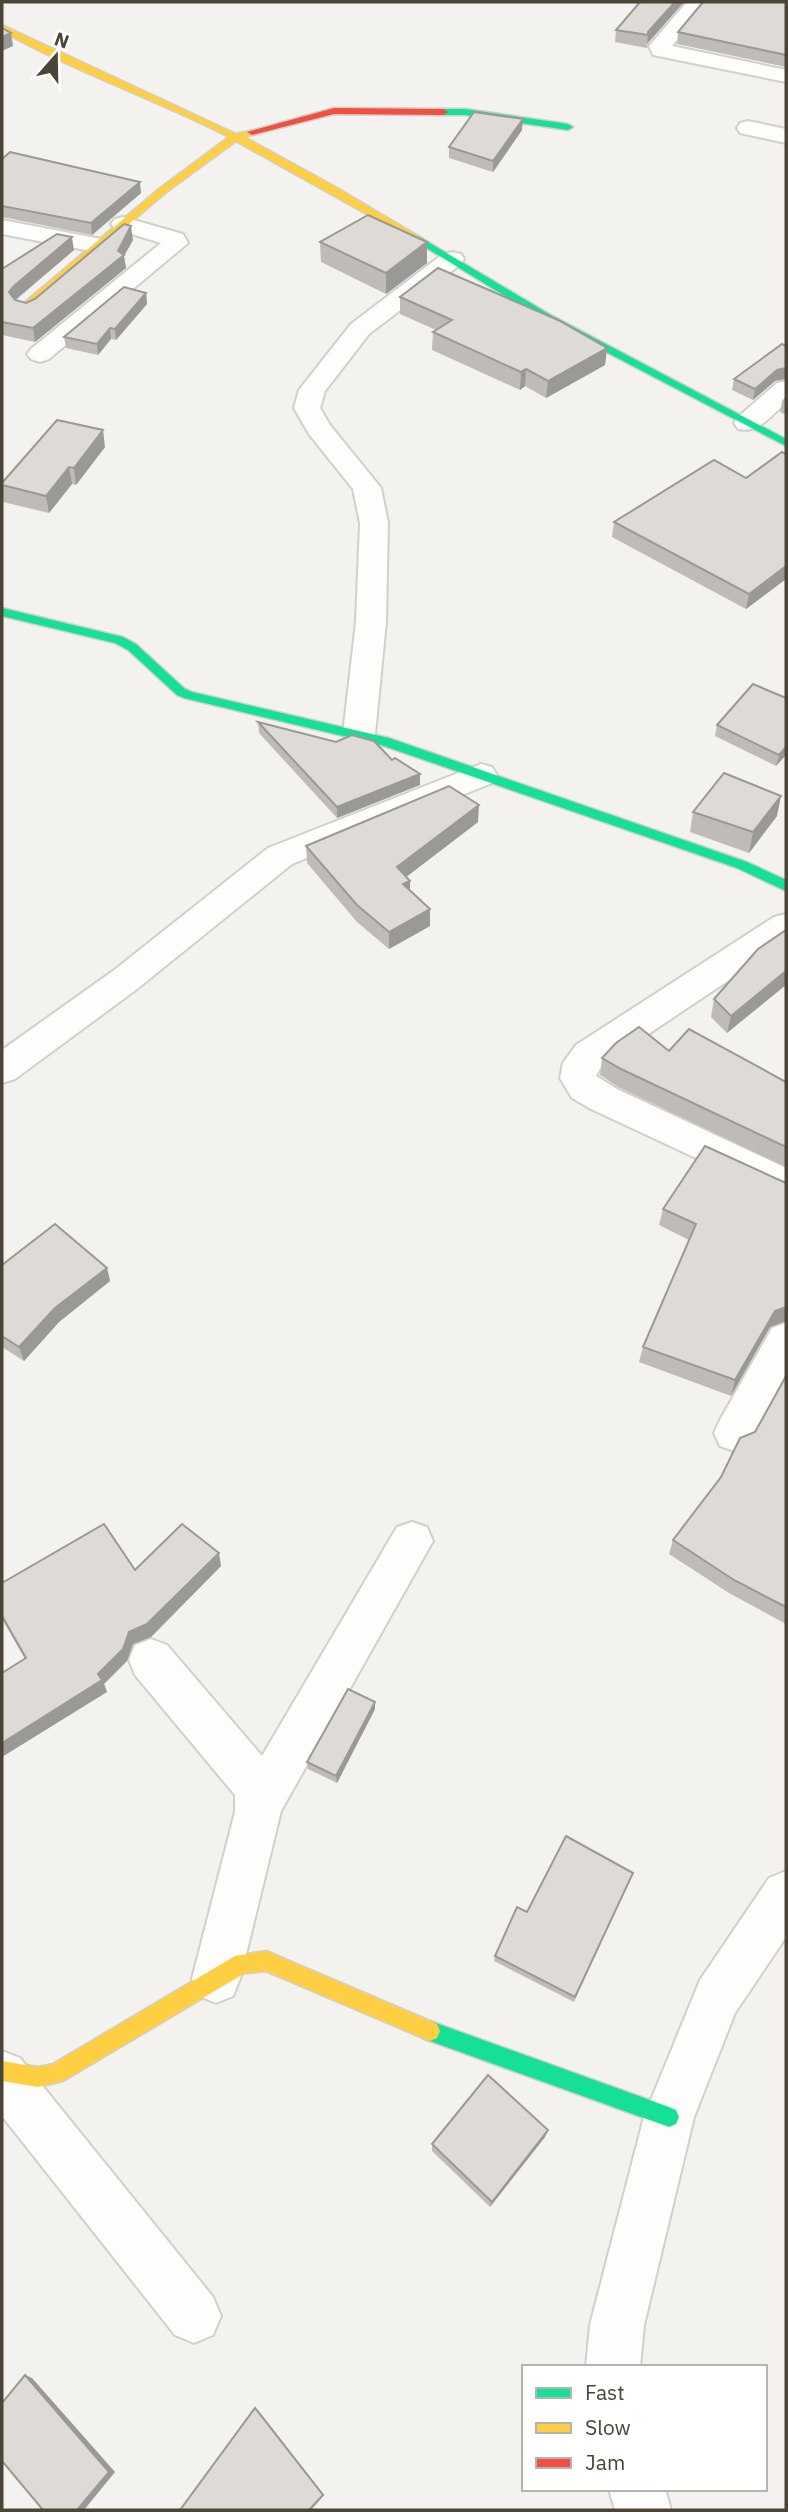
<svg xmlns="http://www.w3.org/2000/svg" width="788" height="2512" font-family="'IBM Plex Sans',sans-serif">
	<style>
		.lines { fill: none; stroke-linecap: round; stroke-linejoin: round }
		.street-casing { stroke: #d2d0cb; stroke-width: 4 }
		.fast-casing { stroke: #d3cfc5; stroke-width: 3 }
		.slow-casing { stroke: #d3cfc5; stroke-width: 3 }
		.jam-casing { stroke: #d3cfc5; stroke-width: 3 }
		.street { fill: #fdfdfc; fill-rule: evenodd }
		.fast { fill: #16e098; fill-rule: evenodd }
		.slow { fill: #ffcf43; fill-rule: evenodd }
		.jam { fill: #f24e42; fill-rule: evenodd }
		.wall { fill: #bfbcb8 }
		.shaded-wall { fill: #9b9996 }
		.building { fill: #dedbd6; stroke: #9b9996; stroke-width: 2 }
	</style>
	<rect width="100%" height="100%" fill="#f4f2ee"/>
	<g class="lines">
		<g class="street-casing">
			<g id="street">
				<path d="M687,2H708L672,46L786,70V82L653,55L649,46Z"/>
				<path d="M748,121L786,129V143L740,133L737,128L740,123Z"/>
				<path d="M123,217L183,234L188,243L49,359L40,362L31,359L27,354L31,349L161,243L115,229L111,224L115,219Z"/>
				<path d="M2,220L96,238L105,240L108,245L105,250L96,252L2,234Z"/>
				<path d="M452,252L461,254L464,259L461,264L369,334L325,391L320,408L330,425L381,488L388,523L386,622L375,734L370,741L359,744L348,741L343,734L356,622L360,523L353,489L309,434L294,408L299,390L351,324L443,254Z"/>
				<path d="M786,381V403C771,415 759,434 738,429L734,423L738,417L777,383Z"/>
				<path d="M481,764L492,767L497,775L492,783L292,864L137,989L15,1079L2,1083V1050L113,971L268,848Z"/>
				<path d="M786,914V942L602,1065L596,1076L617,1089L786,1168V1200L591,1109L572,1098L560,1078L563,1063L576,1045L774,917Z"/>
				<path d="M786,1323V1377L748,1446L734,1451L720,1446L714,1433L720,1420L772,1328Z"/>
				<path d="M412,1522L427,1527L433,1541L281,1811L240,1979L233,1996L216,2003L199,1996L192,1979L235,1812V1795L135,1675L129,1660L135,1645L151,1639L167,1645L262,1756L397,1527Z"/>
				<path d="M786,1871V1937L735,2013L694,2117L644,2325L640,2367H586L590,2325L644,2117L700,1980L769,1878Z"/>
				<path d="M2,2051L20,2058L213,2297L221,2316L213,2335L194,2343L175,2335L2,2116Z"/>
				<path d="M609,2489H665L671,2510H615Z"/>
			</g>
		</g>
		<g class="fast-casing">
			<g id="fast">
				<path d="M465,109L568,124L573,127L568,130L465,115H443L438,112L443,109Z"/>
				<path d="M418,236L549,314L786,439V446L541,318L415,241V237Z"/>
				<path d="M2,608L123,637L136,644L185,689L192,692L389,738L747,862L786,880V891L737,868L381,745L184,698L177,695L128,650L115,643L2,616Z"/>
				<path d="M430,2021L669,2107L676,2110L679,2117L676,2124L669,2127L430,2041L423,2038L420,2031L423,2024Z"/>
			</g>
		</g>
		<g class="slow-casing">
			<g id="slow">
				<path d="M2,25L236,134L255,130V134L244,137L337,188L423,239L415,241L236,141L165,193L31,308H23V304L159,189L229,137C155,99 75,72 2,31Z"/>
				<path d="M266,1951L437,2024L440,2031L437,2038L430,2041L266,1971L245,1973L63,2081L38,2087L2,2081V2061L38,2067L53,2064L235,1956Z"/>
			</g>
		</g>
		<g class="jam-casing">
			<path id="jam" d="M334,108L443,109L448,112L443,115L334,114L252,135L247,132Z"/>
		</g>
		<use href="#street" class="street"/>
		<use href="#fast" class="fast"/>
		<use href="#slow" class="slow"/>
		<use href="#jam" class="jam"/>
	</g>
	<g class="wall">
		<path d="M684,2L647,44V48L615,42L616,30Z"/>
		<path d="M786,2V67L677,44L678,32Z"/>
		<path d="M522,130L493,172L449,158V147Z"/>
		<path d="M2,159L141,193L92,235L2,217V218Z"/>
		<path d="M133,240L124,256L126,268L35,342L2,335V269L74,250L16,300L26,303L35,299Z"/>
		<path d="M320,242L427,263L386,294L321,262Z"/>
		<path d="M146,293L147,304L116,340L111,339L98,355L66,348L64,337Z"/>
		<path d="M400,297L607,348L605,365L546,398L525,386L520,390L432,350L433,332L436,330L400,314Z"/>
		<path d="M734,379L775,381L753,400L732,390Z"/>
		<path d="M786,396V415L780,412L782,401Z"/>
		<path d="M105,447L76,485L72,484L49,513L3,502L2,494V483Z"/>
		<path d="M786,454V579L746,609L612,537L614,522L746,478Z"/>
		<path d="M786,698V755L776,766L715,736L717,725Z"/>
		<path d="M258,722L392,760L420,774V785L337,818L259,733Z"/>
		<path d="M693,812L777,816L749,853L690,832Z"/>
		<path d="M478,822L406,877L410,890L430,909V926L389,949L357,922L307,863L306,846Z"/>
		<path d="M786,930L727,1033L711,1017L714,999Z"/>
		<path d="M669,1051L786,1082V1167L618,1087L600,1075L602,1058Z"/>
		<path d="M786,1183V1321L770,1327L731,1396L639,1362L643,1347L689,1240L659,1225L663,1209Z"/>
		<path d="M2,1265L107,1268L110,1281L59,1322L24,1361L2,1347Z"/>
		<path d="M786,1376V1624L729,1593L669,1554L673,1540L755,1432Z"/>
		<path d="M221,1566L151,1637L133,1644L127,1661L104,1684L107,1692L25,1659L2,1619V1583L135,1570Z"/>
		<path d="M375,1709L337,1783L308,1769L307,1762Z"/>
		<path d="M633,1873L574,2002L494,1961L495,1956L527,1912Z"/>
		<path d="M545,2137L490,2207L432,2151V2144Z"/>
	</g>
	<g class="shaded-wall">
		<path d="M675,2H684L647,44L648,32Z"/>
		<path d="M11,33L13,46L2,51V37Z"/>
		<path d="M523,119L522,130L493,172V161Z"/>
		<path d="M140,182L141,193L92,235L91,223Z"/>
		<path d="M131,226L133,240L124,256L126,268L35,342L33,328L118,251Z"/>
		<path d="M72,237L74,250L16,299L11,306L9,292L14,286Z"/>
		<path d="M427,242V263L386,294V273Z"/>
		<path d="M146,293L147,304L116,340L115,329Z"/>
		<path d="M110,328L111,339L98,355L97,344Z"/>
		<path d="M607,348L605,365L546,398L548,381Z"/>
		<path d="M786,368V379L775,381L753,400L755,389L777,370Z"/>
		<path d="M526,369L525,386L520,390L521,372Z"/>
		<path d="M103,430L105,447L76,485L74,468Z"/>
		<path d="M69,467L72,484L49,513L46,496Z"/>
		<path d="M786,566V579L746,609L749,594Z"/>
		<path d="M786,747V755L776,766L779,755Z"/>
		<path d="M420,774V785L337,818V807Z"/>
		<path d="M781,796L777,816L749,853L753,832Z"/>
		<path d="M479,805L478,822L397,884V867Z"/>
		<path d="M410,881V898L403,884Z"/>
		<path d="M430,909V926L389,949V932Z"/>
		<path d="M786,971V985L727,1033L731,1016Z"/>
		<path d="M107,1268L110,1281L59,1322L24,1361L19,1347L55,1308Z"/>
		<path d="M786,1307V1321L770,1327L731,1396L735,1380L775,1311Z"/>
		<path d="M219,1553L221,1566L151,1637L133,1644L127,1661L104,1684L107,1692L2,1757V1743L98,1674L129,1632Z"/>
		<path d="M375,1702V1709L337,1783L336,1776Z"/>
		<path d="M548,2130L545,2137L490,2207L492,2202Z"/>
		<path d="M25,2375L32,2378L115,2472L84,2510H77Z"/>
		<path d="M255,2408L258,2410L324,2495L311,2510H309Z"/>
	</g>
	<g class="building">
		<path d="M640,2H675L648,32V35L616,30Z"/>
		<path d="M703,2H786V55L678,32Z"/>
		<path d="M2,28L11,33L2,37Z"/>
		<path d="M474,112L523,119L493,161L449,147Z"/>
		<path d="M10,152L140,182L91,223L2,206V159Z"/>
		<path d="M368,215L427,242L386,273L320,242Z"/>
		<path d="M124,224L131,226L118,251L124,255L33,328L2,322V269L57,234L72,237L14,286L9,292L15,300L26,303L35,299Z"/>
		<path d="M438,268L558,320L607,348L548,381L526,369L521,372L433,332L452,320L400,297Z"/>
		<path d="M124,287L146,293L115,329L110,328L97,344L64,337Z"/>
		<path d="M782,344L786,346V368L777,370L755,389L734,379Z"/>
		<path d="M57,420L103,430L74,468L69,467L46,496L2,485V483Z"/>
		<path d="M782,452L786,454V566L749,594L614,522L714,460L746,478Z"/>
		<path d="M753,684L786,698V747L779,755L717,725Z"/>
		<path d="M258,722L336,742L352,735L374,741L392,760L395,758L420,774L337,807Z"/>
		<path d="M724,773L781,796L753,832L693,812Z"/>
		<path d="M449,786L479,805L397,867L410,881L403,884L430,909L389,932L357,905L306,846Z"/>
		<path d="M786,930V971L731,1016L714,999L758,949Z"/>
		<path d="M639,1027L669,1051L689,1029L786,1082V1147L621,1069L602,1058L616,1043Z"/>
		<path d="M705,1146L786,1183V1307L775,1311L735,1380L643,1347L696,1224L663,1209Z"/>
		<path d="M55,1224L107,1268L55,1308L19,1347L2,1336V1265Z"/>
		<path d="M786,1376V1607L734,1580L673,1540L721,1477L740,1438L755,1432Z"/>
		<path d="M104,1524L135,1570L182,1524L219,1553L147,1624L129,1632L123,1649L98,1674L102,1680L2,1743V1673L26,1658L2,1616V1583Z"/>
		<path d="M348,1689L375,1702L336,1776L307,1762Z"/>
		<path d="M566,1836L633,1873L575,1997L495,1956L517,1907L527,1912Z"/>
		<path d="M488,2075L548,2130L492,2202L432,2144Z"/>
		<path d="M25,2375L109,2472L77,2510H43L2,2461V2403Z"/>
		<path d="M255,2408L323,2495L309,2510H180Z"/>
	</g>
	<rect width="788" height="2512" fill="none" stroke="#4b4439" stroke-width="7"/>
	<rect x="522" y="2365" width="245" height="126" fill="#ffffff" stroke="#b7b4b0" stroke-width="2"/>
	<rect x="536" y="2388" width="35" height="10" fill="#16e098" stroke="#b7b4b0" stroke-width="2"/>
	<text x="585" y="2400" font-size="21" fill="#4b4439">Fast</text>
	<rect x="536" y="2423" width="35" height="10" fill="#ffcf43" stroke="#b7b4b0" stroke-width="2"/>
	<text x="585" y="2435" font-size="21" fill="#4b4439">Slow</text>
	<rect x="536" y="2458" width="35" height="10" fill="#f24e42" stroke="#b7b4b0" stroke-width="2"/>
	<text x="585" y="2470" font-size="21" fill="#4b4439">Jam</text>
	<g transform="translate(56 56) rotate(20)" stroke="#ffffff" stroke-width="5" paint-order="stroke">
	<path d="M0-5L12 26L0 18L-12 26Z" fill="#4b4439"/>
	<text y="-10" font-size="19" font-weight="bold" text-anchor="middle" fill="#4b4439">N</text>
	</g>
</svg>
